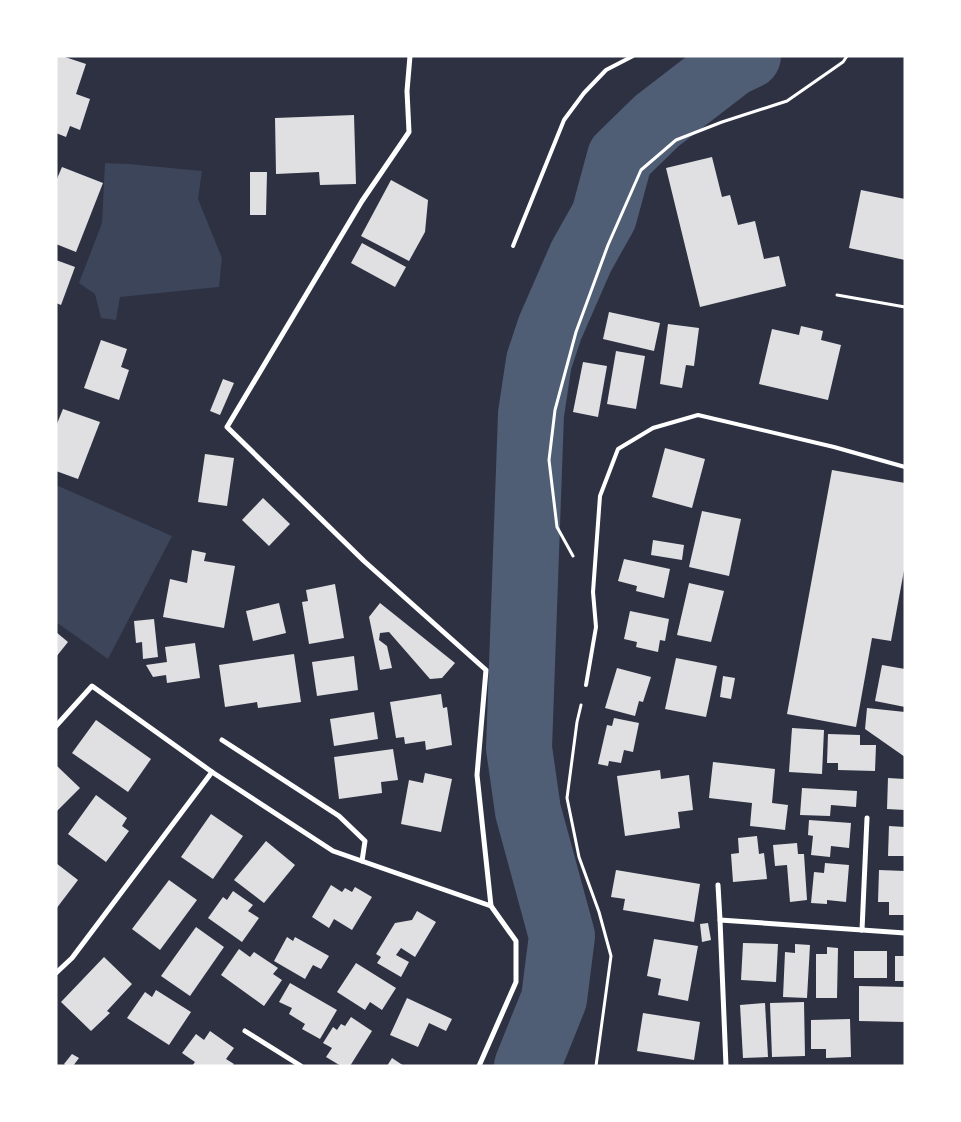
<svg xmlns="http://www.w3.org/2000/svg" width="961" height="1122" font-family="Spectral,serif">
	<style>
		.green { fill: #3c4559 }
		.lines { fill: none; stroke-linecap: round; stroke-linejoin: round }
		.river { stroke: #4f5d75; stroke-width: 66 }
		.building { fill: #e0e0e3 }
		.path { stroke: #fff; stroke-width: 3 }
		.service { stroke: #fff; stroke-width: 4 }
		.minor { stroke: #fff; stroke-width: 5 }
	</style>
	<rect width="100%" height="100%" fill="#2d3142"/>
	<g class="green">
		<path d="M105,163L129,164L202,171L198,199L222,258L219,287L120,297L116,320L101,318L95,294L79,283L102,223Z"/>
		<path d="M56,485L172,536L108,659L56,622Z"/>
	</g>
	<g class="lines">
		<path class="river" d="M527,1066L554,999L562,936L528,811L519,748L531,414L539,361L550,328L581,257L604,216L620,157L657,121L731,64L748,56"/>
	</g>
	<g class="building">
		<path d="M56,56H62L86,64L76,94L90,99L80,130L70,126L66,137L56,133Z"/>
		<path d="M354,115L356,184L320,185L319,172L276,174L275,118Z"/>
		<path d="M712,157L722,197L730,195L738,225L755,221L764,259L779,256L786,286L700,307L666,168Z"/>
		<path d="M62,167L103,183L76,252L56,244V181Z"/>
		<path d="M250,172H267L266,215H250Z"/>
		<path d="M391,180L428,200L425,232L409,261L361,236Z"/>
		<path d="M861,190L905,199V260L849,248Z"/>
		<path d="M362,243L406,267L395,287L351,263Z"/>
		<path d="M56,260L75,267L61,305L56,303Z"/>
		<path d="M609,312L660,323L654,351L603,339Z"/>
		<path d="M668,324L699,328L694,366L686,365L682,388L660,384Z"/>
		<path d="M801,326L823,331L821,340L841,345L828,400L759,384L772,329L799,335Z"/>
		<path d="M101,340L127,349L121,367L129,370L119,400L84,388Z"/>
		<path d="M616,351L645,356L636,409L607,404Z"/>
		<path d="M583,362L607,366L598,417L573,412Z"/>
		<path d="M223,379L234,383L220,415L210,411Z"/>
		<path d="M63,409L100,422L78,479L56,471V426Z"/>
		<path d="M665,448L705,459L692,508L652,497Z"/>
		<path d="M205,454L234,458L227,506L198,502Z"/>
		<path d="M832,470L905,483V565L891,641L872,638L856,727L787,714Z"/>
		<path d="M263,498L290,524L269,546L242,520Z"/>
		<path d="M702,511L741,519L729,576L689,567Z"/>
		<path d="M653,540L684,545L682,560L651,555Z"/>
		<path d="M192,550L206,553L204,561L235,566L224,628L163,617L170,579L187,583Z"/>
		<path d="M624,559L670,569L664,598L636,591L637,586L618,581Z"/>
		<path d="M689,583L724,591L711,642L677,635Z"/>
		<path d="M335,584L344,638L309,644L302,602L308,601L306,590Z"/>
		<path d="M279,603L286,633L253,641L246,611Z"/>
		<path d="M380,603L455,663L442,678L430,679L389,632L380,633L379,640L387,646L392,668L380,670L369,617Z"/>
		<path d="M630,611L669,619L665,641L660,640L658,652L636,647L637,642L624,639Z"/>
		<path d="M154,619L158,657L143,659L142,642L136,643L134,621Z"/>
		<path d="M56,632L68,642L56,657Z"/>
		<path d="M195,643L200,678L167,683L166,675L153,677L146,665L167,662L165,647Z"/>
		<path d="M294,654L301,702L258,708L257,702L225,707L219,665Z"/>
		<path d="M354,656L358,690L317,696L312,662Z"/>
		<path d="M676,658L717,666L706,717L665,709Z"/>
		<path d="M882,665L905,669V707L875,701Z"/>
		<path d="M617,668L651,677L643,702L639,701L635,716L605,708Z"/>
		<path d="M723,676L735,678L731,699L720,697Z"/>
		<path d="M441,694L443,708L447,707L452,745L426,750L425,741L405,744L404,737L396,738L390,702Z"/>
		<path d="M867,708L905,712V757L865,729Z"/>
		<path d="M374,712L378,739L334,746L330,719Z"/>
		<path d="M614,718L639,723L633,752L624,750L621,763L609,761L608,766L598,764L607,725L612,726Z"/>
		<path d="M96,720L151,759L128,792L72,753Z"/>
		<path d="M792,728L824,730L822,774L789,772Z"/>
		<path d="M828,734L860,735V745H876L875,771L838,770V763H827Z"/>
		<path d="M393,749L398,780L381,782L382,793L339,799L334,757Z"/>
		<path d="M713,762L775,769L772,803L788,805L785,830L750,826L752,803L709,798Z"/>
		<path d="M57,766L80,788L56,812V767Z"/>
		<path d="M660,770L661,779L689,775L693,810L678,812L680,828L625,836L617,776Z"/>
		<path d="M425,773L452,779L441,832L401,824L409,780L423,783Z"/>
		<path d="M888,778L905,779V810L887,809Z"/>
		<path d="M802,788L857,791L856,807L831,805L830,816L800,815Z"/>
		<path d="M96,795L127,818L122,826L129,831L106,862L68,834Z"/>
		<path d="M211,814L243,836L213,879L181,857Z"/>
		<path d="M809,820L851,823L849,848L831,846L830,857L811,855L813,836L808,835Z"/>
		<path d="M889,826L905,827V856H888Z"/>
		<path d="M757,836L759,854L764,853L767,879L733,882L731,854L739,853L738,838Z"/>
		<path d="M266,841L295,865L264,903L234,880Z"/>
		<path d="M797,843L798,854H804L807,900L790,902L787,865L775,866L773,845Z"/>
		<path d="M56,863L78,880L56,909Z"/>
		<path d="M825,863L849,865L846,902L827,900V904L811,903L814,872L824,873Z"/>
		<path d="M616,870L700,884L694,922L623,910L625,899L611,897Z"/>
		<path d="M879,870L905,871V915H889V902H878Z"/>
		<path d="M169,880L197,900L160,950L132,929Z"/>
		<path d="M331,885L342,892L345,888L352,892L355,887L372,897L352,930L334,919L329,928L312,917Z"/>
		<path d="M233,891L253,905L248,911L259,918L242,942L208,918L223,897L227,900Z"/>
		<path d="M417,911L436,922L415,957L401,948L396,955L409,962L401,977L377,963L381,957L376,954L395,923L412,920Z"/>
		<path d="M708,923L711,940L702,942L700,924Z"/>
		<path d="M196,927L224,947L190,996L161,976Z"/>
		<path d="M287,937L293,941L295,937L329,956L321,969L313,965L305,979L274,961Z"/>
		<path d="M654,939L698,946L688,1001L658,995L661,979L647,976Z"/>
		<path d="M743,943L778,944L776,982L741,980Z"/>
		<path d="M795,944L810,945L807,998L783,997L785,952L795,953Z"/>
		<path d="M827,947L838,948L837,998H816V954H827Z"/>
		<path d="M239,949L250,957L254,952L278,968L273,974L282,980L264,1006L221,975Z"/>
		<rect x="854" y="951" width="33" height="27"/>
		<rect x="895" y="956" width="10" height="25"/>
		<path d="M104,957L132,984L107,1011L110,1013L91,1031L61,1002Z"/>
		<path d="M356,963L396,988L382,1010L370,1002L365,1010L337,992Z"/>
		<path d="M290,983L337,1010L320,1039L302,1029L305,1024L289,1014L292,1008L279,1002Z"/>
		<path d="M859,986L905,987V1022L859,1021Z"/>
		<path d="M156,990L191,1012L169,1045L127,1018L145,992L152,997Z"/>
		<path d="M407,998L452,1019L446,1031L429,1023L418,1047L390,1035Z"/>
		<path d="M804,1002L805,1056L772,1057L770,1003Z"/>
		<path d="M765,1003L768,1057L743,1058L740,1005Z"/>
		<path d="M643,1013L700,1022L694,1060L637,1051Z"/>
		<path d="M351,1017L372,1031L350,1066H341L326,1057L332,1048L323,1043L333,1027L337,1030L341,1024L345,1026Z"/>
		<path d="M850,1019L851,1057L826,1058V1049H811V1020Z"/>
		<path d="M210,1031L234,1048L226,1059L234,1064L232,1066H192L195,1062L182,1053L196,1034L204,1040Z"/>
		<path d="M72,1054L79,1058L73,1066H66L64,1064Z"/>
		<path d="M392,1058L404,1066H387Z"/>
	</g>
	<g class="lines">
		<g class="path">
			<path d="M837,295L905,307"/>
			<path d="M573,556L557,527L549,460L555,410L576,332L608,245L641,170L676,140L722,122L787,101L843,62L847,56"/>
			<path d="M581,705L577,722L567,798L579,857L599,912L611,956L596,1066"/>
		</g>
		<g class="service">
			<path d="M513,246L564,120L584,93L606,70L633,56"/>
			<path d="M586,685L596,627L593,592L600,496L618,449L653,428L698,415L834,447L905,467"/>
		</g>
		<g class="minor">
			<path d="M410,56L407,91L409,132L362,201L227,427L364,561L486,670L477,775L491,906L516,941V982L479,1066"/>
			<path d="M56,726L92,686L212,772L333,851L491,906"/>
			<path d="M222,740L339,816L365,841L362,861"/>
			<path d="M718,885L720,920"/>
			<path d="M862,930L867,818"/>
			<path d="M56,973L72,958L212,772"/>
			<path d="M245,1031L301,1066"/>
			<path d="M726,1066L720,920L905,933"/>
		</g>
	</g>
	<rect width="961" height="1122" fill="none" stroke="#ffffff" stroke-width="115"/>
</svg>
